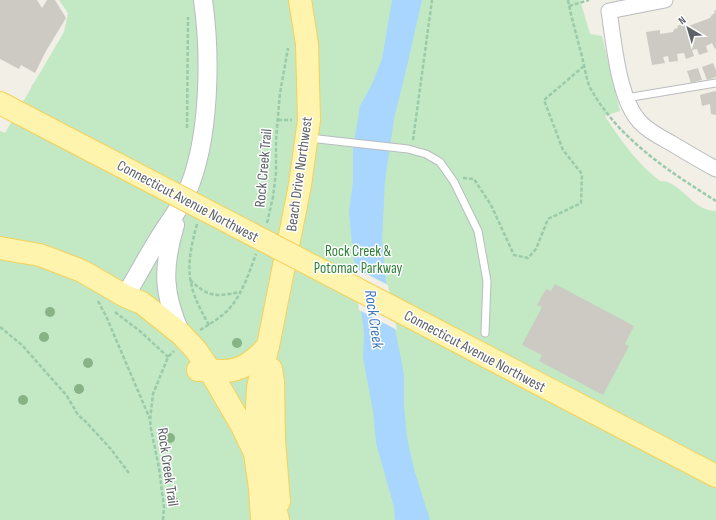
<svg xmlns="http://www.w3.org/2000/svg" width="716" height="520" font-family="'Sofia Sans Condensed',sans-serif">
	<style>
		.green { fill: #c2e9c4 }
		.water { fill: #a8d6ff }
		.pier { fill: #f1efe6 }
		.building { fill: #cccac3 }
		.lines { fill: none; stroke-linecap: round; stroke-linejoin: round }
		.service-casing { stroke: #b9bcc0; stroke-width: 9 }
		.minor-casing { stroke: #b9bcc0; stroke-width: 17 }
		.tertiary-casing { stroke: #b9bcc0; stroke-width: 20 }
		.primary-casing { stroke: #f7d059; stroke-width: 24 }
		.path { stroke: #9bcaaa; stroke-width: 2.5; stroke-dasharray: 4 2; stroke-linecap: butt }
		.service { stroke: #fff; stroke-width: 7 }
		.minor { stroke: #fff; stroke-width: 15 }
		.tertiary { stroke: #fff; stroke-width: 18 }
		.primary { stroke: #fff4ad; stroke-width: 22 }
		.primary-bridge-casing { stroke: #f7d059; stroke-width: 24; stroke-linecap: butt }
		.primary-bridge { stroke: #fff4ad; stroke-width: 22 }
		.tree { fill: #87b386 }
		.labels { text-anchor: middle; stroke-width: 3; stroke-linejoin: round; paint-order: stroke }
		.street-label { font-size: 15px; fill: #5e6267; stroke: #fff }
		.park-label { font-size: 15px; fill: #318238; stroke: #fff }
		.water-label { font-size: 16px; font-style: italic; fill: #3f76b7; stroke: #fff }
	</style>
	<rect width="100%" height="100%" fill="#f1efe6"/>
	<path class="green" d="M59,0H580L590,34L602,36L620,111L605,116L606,118C623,143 636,162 660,181C675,179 690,202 703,208C707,210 712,211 716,211V520H0V131L5,133L31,88L32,85L34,83L64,32L68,13Z"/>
	<path class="water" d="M392,0H422L408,62L394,119L385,181L382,240L386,283L404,374V405L407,437L414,469L430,520H395L394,507L376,443L373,411L363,358L364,333L352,245L349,212L353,181V149L360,106L372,84L382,59Z"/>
	<path class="pier" d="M353,267L388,285L397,330L359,310Z"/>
	<g class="building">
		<path d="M0,0H37L42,8L47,0H55L66,18L46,51L35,73L21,65L19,69L0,59Z"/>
		<path d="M716,10V48L715,49L712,43L706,46L708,52L699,55L697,49L692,50L694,56L686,59L684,53L677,54L678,61L669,62L668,56L663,57L665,63L652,65L646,32L660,30V34L673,32L674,29L678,28L677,26L685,23L686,27L710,18L712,15L715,13L714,11Z"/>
		<path d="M713,63L716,70V77L707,80L702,67Z"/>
		<path d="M698,68L702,80L691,83L687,71Z"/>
		<path d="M715,91L716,92V115L711,114L710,104L702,106L700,95Z"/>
		<path d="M555,284L634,326L625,344L629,346L603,395L539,361L542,355L522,345L542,307L537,305L546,289L551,291Z"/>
	</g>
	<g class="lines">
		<g class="service-casing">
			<g id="service">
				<path d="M626,98L716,83"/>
				<path d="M309,138L408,149L426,154L440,162L454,182L478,231L487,281L485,333"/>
			</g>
		</g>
		<g class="minor-casing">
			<path id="minor" d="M665,0L609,11C614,42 618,99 640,122C648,131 660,137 671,143C686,152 701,161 716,169"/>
		</g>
		<g class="tertiary-casing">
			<g id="tertiary">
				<path d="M175,225C162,268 163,294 181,334"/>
				<path d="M125,296C137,277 147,257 159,238C168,223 180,209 187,192C210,140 211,56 203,0"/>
			</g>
		</g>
		<g class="primary-casing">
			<g id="primary">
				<path d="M0,103L21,114"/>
				<path d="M0,248L40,255L82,271L125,296L142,303L181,334L196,350L209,369L242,426L254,451"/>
				<path d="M380,301L716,476"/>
				<path d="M271,369L273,381L274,440L279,502"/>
				<path d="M198,370C207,370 215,371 223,371C243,371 255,360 268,346"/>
				<path d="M270,486L278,520"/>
				<path d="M262,520L260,488L255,453L258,387L268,346L300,185L309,120L307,44L300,0"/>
			</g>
		</g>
		<g class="path">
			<path d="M568,0C572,22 579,43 584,65C586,74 587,83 592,91C620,140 670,172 716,201"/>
			<path d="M569,6L589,0"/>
			<path d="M278,120H292"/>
			<path d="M187,128L188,17"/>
			<path d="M413,140L432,0"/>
			<path d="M463,178L474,179L491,205L514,255L528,258L536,249L548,219L581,203L582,174L563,150L544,100L584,66"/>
			<path d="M267,223L273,197L276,172V140L280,93L288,48"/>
			<path d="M197,224C185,268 186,285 209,325"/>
			<path d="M190,280C208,297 216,297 240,292"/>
			<path d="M98,301L106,316L150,419"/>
			<path d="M115,312L141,332L168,357"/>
			<path d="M0,327L22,345L67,396L78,415L86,422L110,448L129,473"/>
			<path d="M200,330C210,324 220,318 228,310C242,295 249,273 256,254"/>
			<path d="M163,520L164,507L159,468L151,429L150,420L153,394L168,357L174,351"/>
		</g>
		<use href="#service" class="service"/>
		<use href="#minor" class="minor"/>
		<use href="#tertiary" class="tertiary"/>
		<use href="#primary" class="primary"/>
		<g class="primary-bridge-casing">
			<path id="primary-bridge" d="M21,114L380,301"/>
		</g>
		<use href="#primary-bridge" class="primary-bridge"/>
	</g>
	<g class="tree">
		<circle cx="50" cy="312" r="5"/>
		<circle cx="44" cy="337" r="5"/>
		<circle cx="237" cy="343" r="5"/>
		<circle cx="88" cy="363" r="5"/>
		<circle cx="79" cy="389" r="5"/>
		<circle cx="23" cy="400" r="5"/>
		<circle cx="170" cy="438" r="5"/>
		<circle cx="174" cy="502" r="5"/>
	</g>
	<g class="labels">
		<g class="street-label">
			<text transform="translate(263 168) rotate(-85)" y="5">Rock Creek Trail</text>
			<text transform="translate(299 174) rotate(-82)" y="5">Beach Drive Northwest</text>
			<text transform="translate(188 201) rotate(28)" y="5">Connecticut Avenue Northwest</text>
			<text transform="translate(475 351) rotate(28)" y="5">Connecticut Avenue Northwest</text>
			<text transform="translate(168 467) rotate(82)" y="5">Rock Creek Trail</text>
		</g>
		<g class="park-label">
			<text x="358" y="256">Rock Creek &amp;<tspan x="358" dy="17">Potomac Parkway</tspan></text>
		</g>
		<g class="water-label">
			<text transform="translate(375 319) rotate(82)" y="6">Rock Creek</text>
		</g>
	</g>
	<g transform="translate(688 28) rotate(322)" stroke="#ffffff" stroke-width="3" paint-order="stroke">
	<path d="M0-3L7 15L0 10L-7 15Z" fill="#5e6267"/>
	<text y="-6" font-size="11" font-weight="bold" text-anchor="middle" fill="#5e6267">N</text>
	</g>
</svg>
